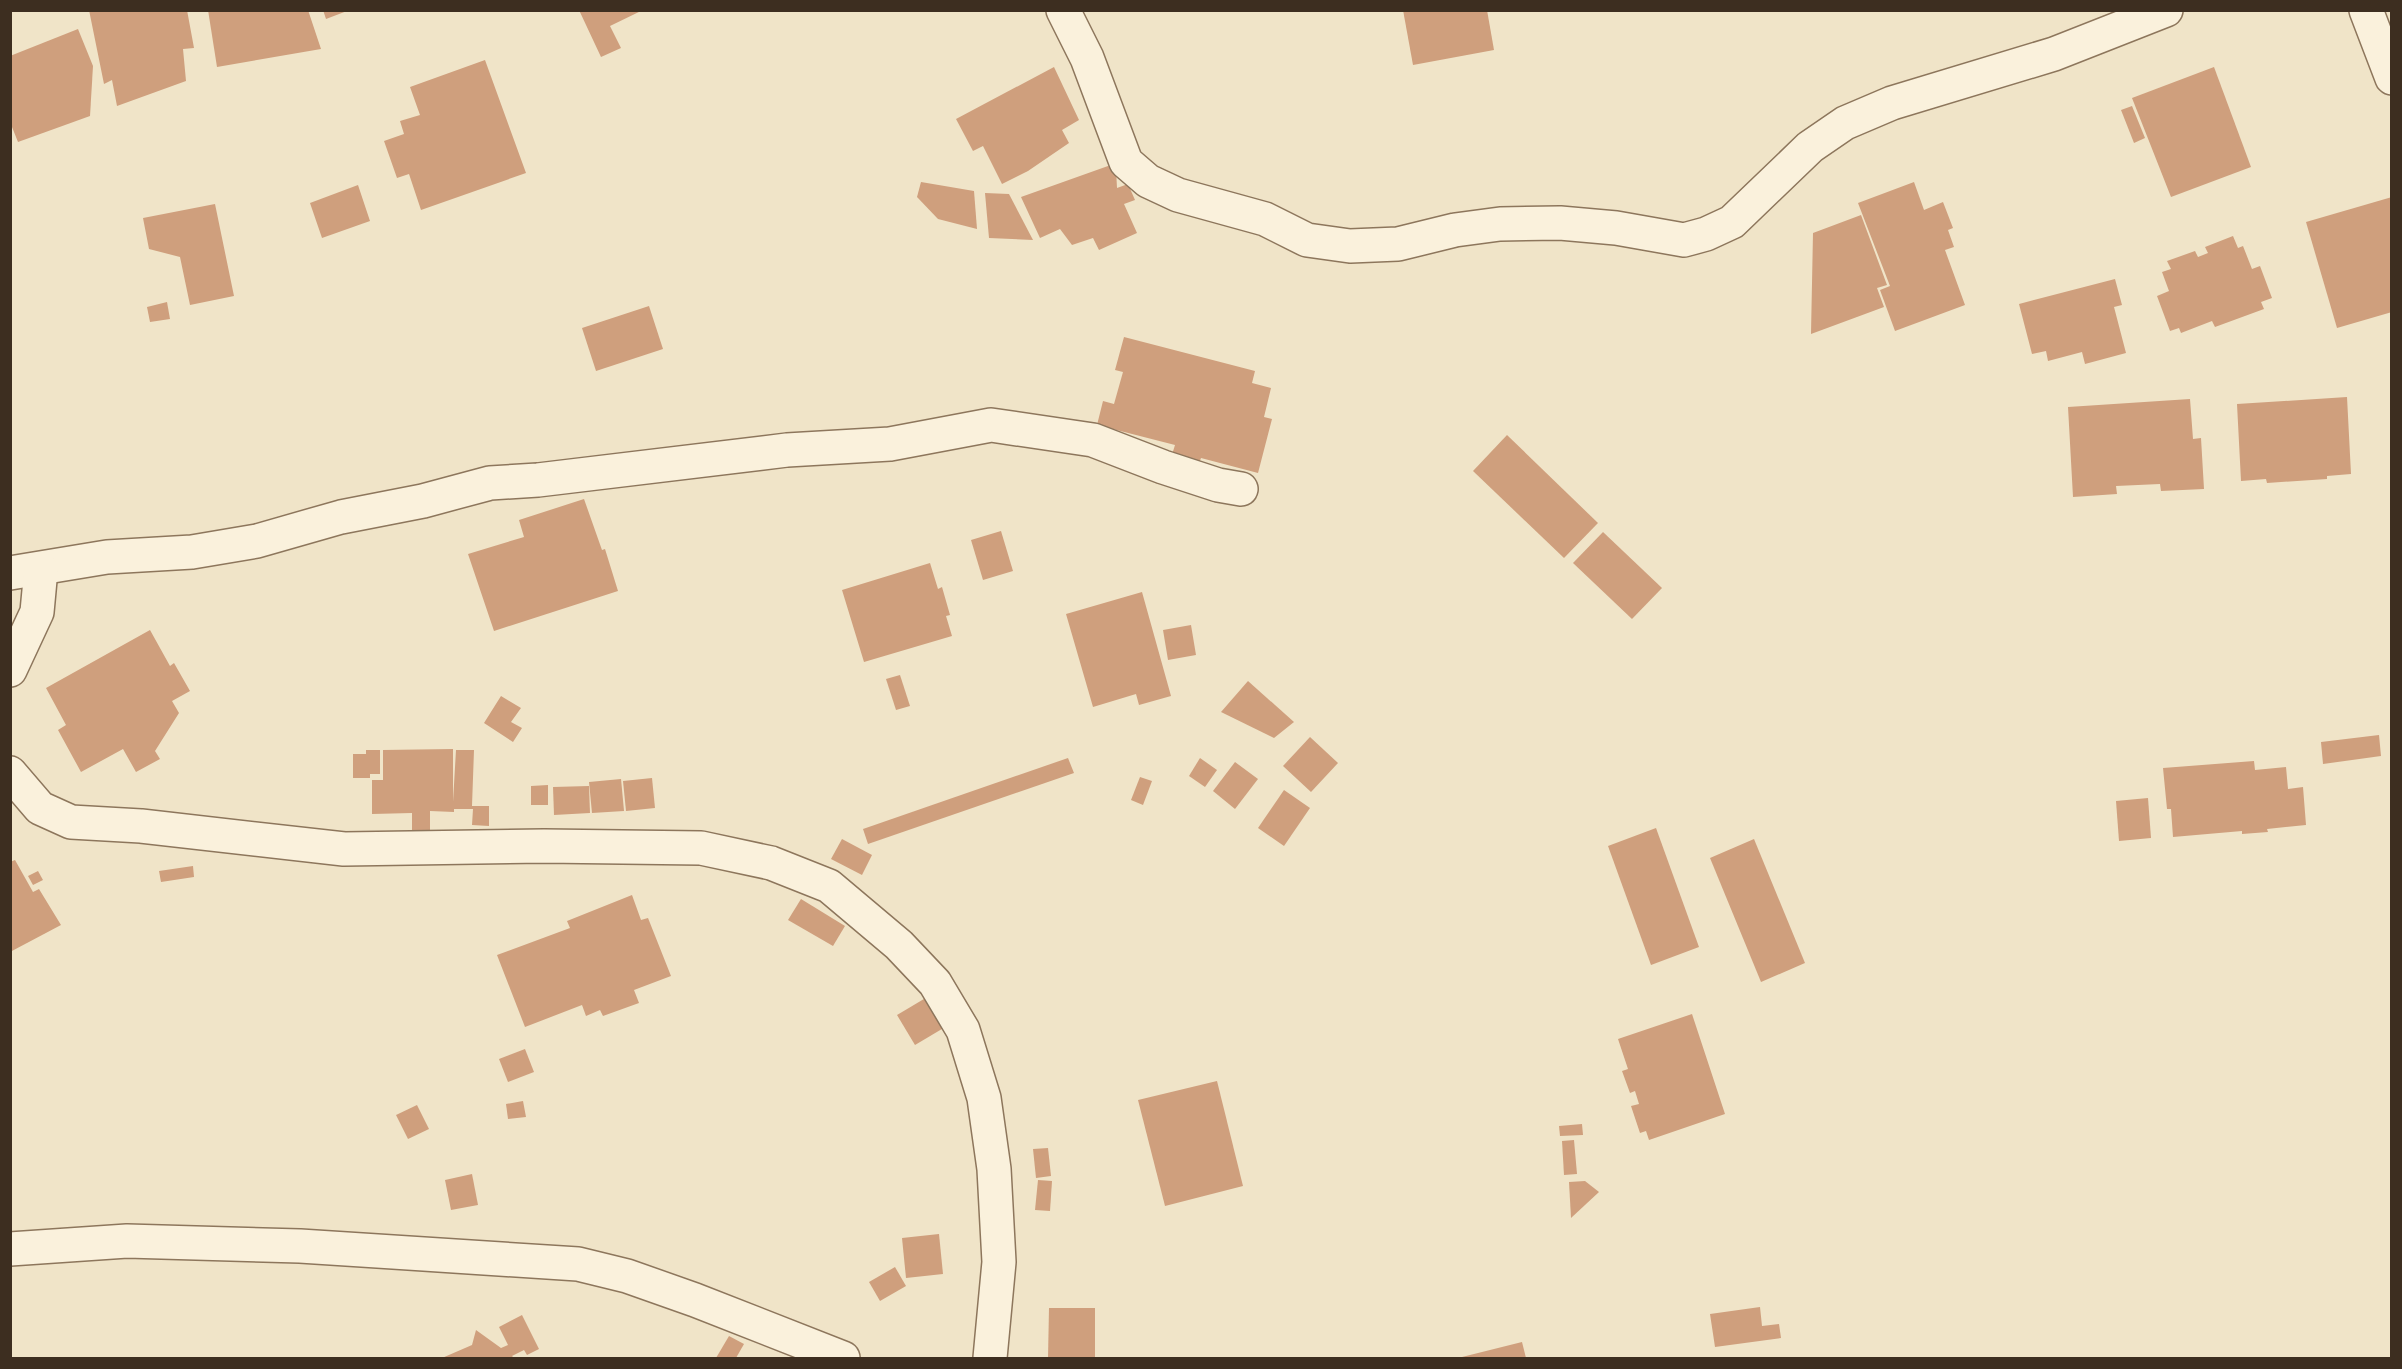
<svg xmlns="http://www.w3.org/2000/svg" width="2402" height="1369" font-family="'Libre Baskerville',serif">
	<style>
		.building { fill: #cf9f7d }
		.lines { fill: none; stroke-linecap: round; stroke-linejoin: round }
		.street-casing { stroke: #8d765c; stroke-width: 36 }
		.street { stroke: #faf1dc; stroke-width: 33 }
	</style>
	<rect width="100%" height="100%" fill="#f0e4c8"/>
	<g class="building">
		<path d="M89,10H187L194,48L183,49L186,81L117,106L112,80L104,84Z"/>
		<path d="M208,10H308L321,49L217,67Z"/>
		<path d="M323,10H347V11L326,19Z"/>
		<path d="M579,10H643L610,26L621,48L601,57Z"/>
		<path d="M1403,10H1487L1494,50L1413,65Z"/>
		<path d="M78,29L93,66L90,116L18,142L10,122V56Z"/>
		<path d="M485,60L526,173L421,210L409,174L397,178L384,141L404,134L400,121L420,115L410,87Z"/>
		<path d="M1054,67L1079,120L1062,130L1069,143L1028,171L1002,184L983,146L973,151L956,119Z"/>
		<path d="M2214,67L2251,167L2171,197L2132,98Z"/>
		<path d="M2132,106L2145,138L2134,143L2121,110Z"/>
		<path d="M1108,166L1116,169L1117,188L1128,184L1135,200L1124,204L1137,233L1099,250L1093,238L1072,245L1060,229L1040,238L1021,197Z"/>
		<path d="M921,182L974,191L977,229L938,219L917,197Z"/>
		<path d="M1914,182L1924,210L1943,202L1953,228L1948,230L1954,247L1945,250L1965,305L1895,331L1880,290L1890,286L1858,203Z"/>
		<path d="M358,185L370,221L322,238L310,203Z"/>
		<path d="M985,193L1009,194L1033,240L989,238Z"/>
		<path d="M2392,197V312L2337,328L2306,222Z"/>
		<path d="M215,204L234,296L190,305L180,257L149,249L143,218Z"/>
		<path d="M1861,215L1887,285L1877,288L1884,307L1811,334L1813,233Z"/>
		<path d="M2233,236L2238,248L2243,246L2252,269L2260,266L2272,298L2261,302L2264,309L2215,327L2212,321L2181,333L2179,328L2170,331L2157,296L2169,291L2162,272L2171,269L2167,261L2195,251L2198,257L2208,253L2205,247Z"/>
		<path d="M2115,279L2122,305L2114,307L2126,353L2085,364L2082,352L2048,361L2046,351L2032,354L2019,304Z"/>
		<path d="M167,302L170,319L150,322L147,307Z"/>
		<path d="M649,306L663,349L596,371L582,328Z"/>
		<path d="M1124,337L1255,371L1252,383L1271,388L1264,417L1272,419L1258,473L1201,458L1198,466L1171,458L1175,445L1097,425L1103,401L1114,404L1123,372L1115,370Z"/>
		<path d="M2347,397L2351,474L2327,476V479L2267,483L2266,479L2241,481L2237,404Z"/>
		<path d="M2190,399L2193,439L2201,438L2204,489L2161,491L2160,484L2116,486L2117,494L2073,497L2068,407Z"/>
		<path d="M1507,435L1598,523L1564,558L1473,471Z"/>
		<path d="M584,499L602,550L605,549L618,591L494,631L468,554L524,537L519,520Z"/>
		<path d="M1001,531L1013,571L983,580L971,540Z"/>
		<path d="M1603,532L1662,588L1632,619L1573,563Z"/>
		<path d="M930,563L938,589L942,587L950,615L946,616L952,636L864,662L842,590Z"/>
		<path d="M1142,592L1171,696L1139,705L1136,694L1093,707L1066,614Z"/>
		<path d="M1191,625L1196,655L1168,660L1163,630Z"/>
		<path d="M150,630L170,666L174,663L190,691L172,701L179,713L155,751L160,759L136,772L123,749L81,772L58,730L66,725L46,688Z"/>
		<path d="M900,675L910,706L896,710L886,679Z"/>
		<path d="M1248,681L1294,722L1274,738L1221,712Z"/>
		<path d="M501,696L521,708L511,722L522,728L513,742L484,723Z"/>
		<path d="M2379,735L2381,756L2323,764L2321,742Z"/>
		<path d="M1310,737L1338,763L1311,792L1283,766Z"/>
		<path d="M453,749V802L456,750H474L472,806H489V826L472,825L473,809H454V812L430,811V833H412V813L372,814V780H383V750Z"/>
		<path d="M366,750H380V774H370V778H353V754H366Z"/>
		<path d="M1068,758L1074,773L868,844L863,829Z"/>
		<path d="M1200,758L1217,770L1205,787L1189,776Z"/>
		<path d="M2254,761L2255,770L2286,767L2288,789L2303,787L2306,825L2267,829L2268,832L2242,834V831L2173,837L2171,809H2167L2163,768Z"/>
		<path d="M1235,762L1258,779L1235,809L1213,791Z"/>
		<path d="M1140,777L1152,781L1143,805L1131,800Z"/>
		<path d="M652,778L655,808L626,811L623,781Z"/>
		<path d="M621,779L624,811L592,813L589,782Z"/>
		<path d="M548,785V805H531V786Z"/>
		<path d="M589,786L590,813L554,815L553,787Z"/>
		<path d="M1284,790L1310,808L1284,846L1258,828Z"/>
		<path d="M2148,798L2151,838L2119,841L2116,801Z"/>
		<path d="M1656,828L1699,947L1651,965L1608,846Z"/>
		<path d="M842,839L872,855L862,875L831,859Z"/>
		<path d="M1754,839L1805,963L1761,982L1710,858Z"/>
		<path d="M15,860L33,892L39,889L61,925L10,952V862Z"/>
		<path d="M193,866L194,877L161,882L159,871Z"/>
		<path d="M38,871L43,880L33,885L28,876Z"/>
		<path d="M632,895L641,920L648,918L671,976L634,990L639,1003L603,1016L600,1010L586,1016L582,1005L525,1027L497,955L570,928L567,921Z"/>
		<path d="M801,899L845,926L833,946L788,920Z"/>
		<path d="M929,996L947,1026L915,1045L897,1015Z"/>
		<path d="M1692,1014L1725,1114L1649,1140L1646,1131L1640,1133L1631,1106L1639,1104L1635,1091L1630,1093L1622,1071L1628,1069L1618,1039Z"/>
		<path d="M525,1049L534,1072L508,1082L499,1059Z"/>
		<path d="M1217,1081L1243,1186L1165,1206L1138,1100Z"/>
		<path d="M523,1101L526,1117L508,1119L506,1104Z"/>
		<path d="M417,1105L429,1129L408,1139L396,1115Z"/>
		<path d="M1582,1124L1583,1135L1560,1136L1559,1126Z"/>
		<path d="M1574,1140L1577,1174L1564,1175L1562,1141Z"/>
		<path d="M1048,1148L1051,1176L1036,1178L1033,1149Z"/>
		<path d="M472,1174L478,1205L451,1210L445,1180Z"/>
		<path d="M1038,1180L1052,1181L1050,1211L1035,1210Z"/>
		<path d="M1585,1181L1599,1192L1571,1218L1569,1182Z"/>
		<path d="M939,1234L943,1274L906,1278L902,1238Z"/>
		<path d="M895,1267L906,1286L880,1301L869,1282Z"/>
		<path d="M1760,1307L1762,1326L1779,1324L1781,1338L1715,1347L1710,1314Z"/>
		<path d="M1049,1308H1095V1358H1048Z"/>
		<path d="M522,1315L539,1349L527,1355L524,1350L512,1356L514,1358H442L472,1345L476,1330L501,1348L508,1345L499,1327Z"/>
		<path d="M729,1336L744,1344L736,1358H716Z"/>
		<path d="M1522,1342L1526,1358H1458Z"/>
	</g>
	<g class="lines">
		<g class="street-casing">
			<g id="street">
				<path d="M1063,10L1087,58L1126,162L1148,181L1178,195L1265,219L1307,240L1350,246L1398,244L1455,230L1500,224L1560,223L1616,228L1684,240L1706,234L1732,222L1810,147L1845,123L1892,103L2054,54L2166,10"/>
				<path d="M2366,10L2392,78"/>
				<path d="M10,573L107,557L192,552L257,541L341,517L423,501L490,483L538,480L787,450L890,444L991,425L1093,440L1163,467L1218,485L1241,489"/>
				<path d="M10,670L37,612L41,569"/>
				<path d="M10,773L40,808L71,822L141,826L344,849L544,846L701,848L771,863L829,886L899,945L935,983L963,1030L984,1098L994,1169L999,1262L990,1358"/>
				<path d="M10,1249L127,1241L300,1246L578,1264L627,1276L695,1300L843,1358"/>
			</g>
		</g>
		<use href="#street" class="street"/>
	</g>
	<rect width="2402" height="1369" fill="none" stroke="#3d2e20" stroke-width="24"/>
</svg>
